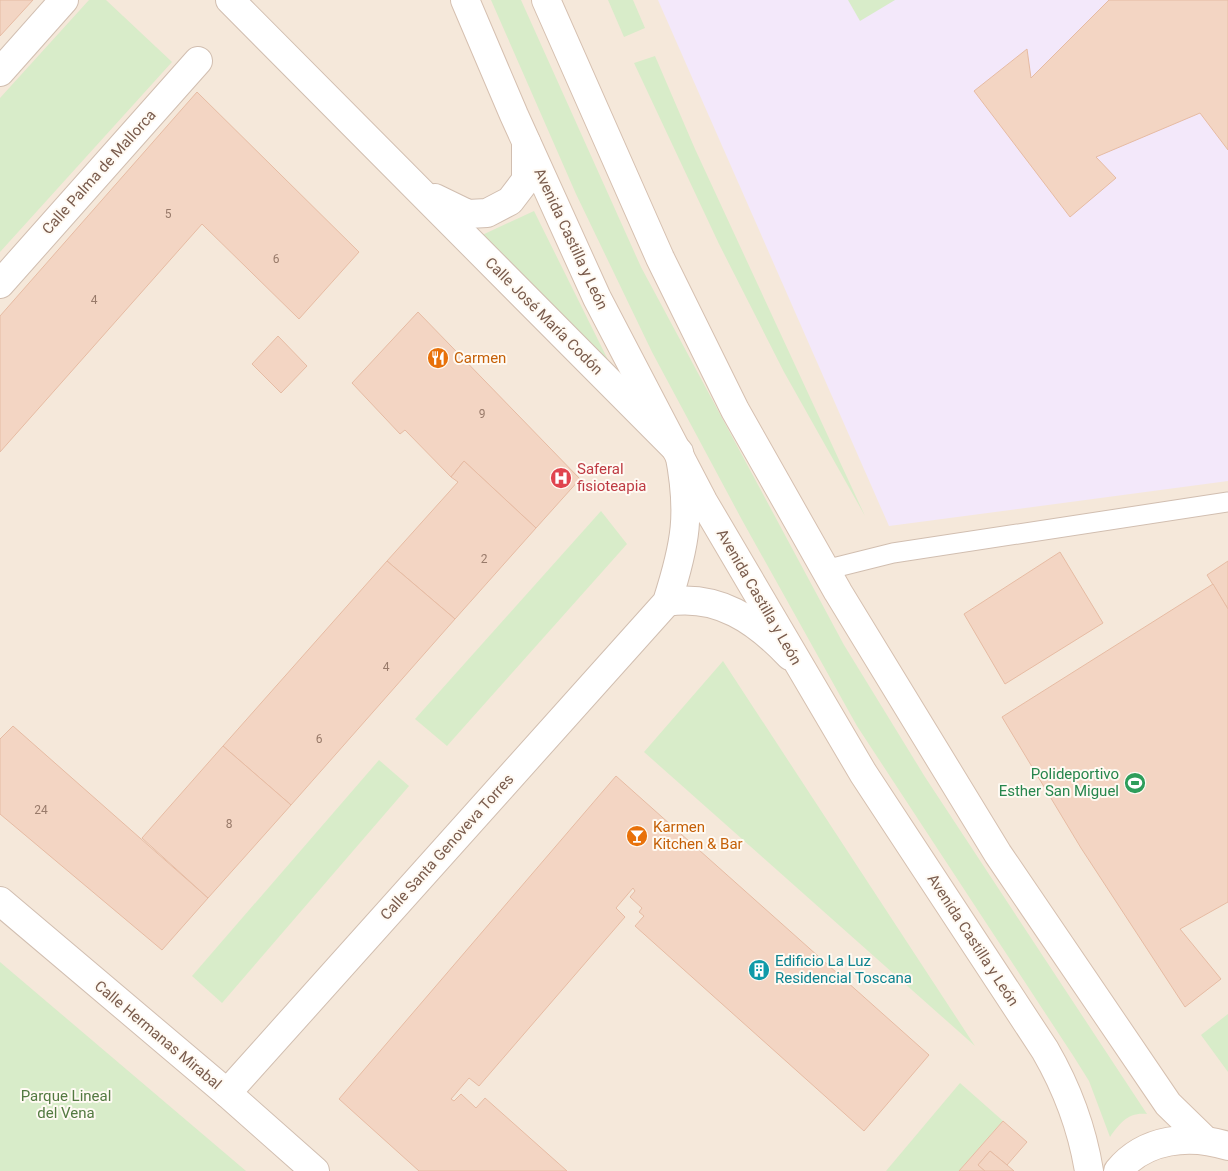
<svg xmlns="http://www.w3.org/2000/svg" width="1228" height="1171" font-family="Roboto,sans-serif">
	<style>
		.residential { fill: #f5e8da }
		.education { fill: #f3e8fa }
		.green { fill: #d8ecc9 }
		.building { fill: #f3d5c3; stroke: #e6bba3 }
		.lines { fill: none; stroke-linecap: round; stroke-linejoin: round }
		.lane-casing { stroke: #d1beb0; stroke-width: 21 }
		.street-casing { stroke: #d1beb0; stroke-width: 30 }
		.secondary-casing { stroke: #d6c0b0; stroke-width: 30 }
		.lane { stroke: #fff; stroke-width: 19 }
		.street { stroke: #fff; stroke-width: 28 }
		.secondary { stroke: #fff; stroke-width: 28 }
		.labels { text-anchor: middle; stroke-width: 4; stroke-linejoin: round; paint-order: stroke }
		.number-label { font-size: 12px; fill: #987a6a }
		.street-label { font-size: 15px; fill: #7a5c4d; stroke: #fffaf3 }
		.food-label { font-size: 15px; fill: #c56008; stroke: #fffaf3; text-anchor: start }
		.health-label { font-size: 15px; fill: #be3a42; stroke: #fffaf3; text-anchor: start }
		.leisure-label { font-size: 15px; fill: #27864d; stroke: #fffaf3; text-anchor: end }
		.culture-label { font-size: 15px; fill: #0d838f; stroke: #fffaf3; text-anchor: start }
		.park-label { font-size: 15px; fill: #537a41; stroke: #fffaf3 }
	</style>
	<rect width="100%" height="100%" fill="#fdf6ec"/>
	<rect class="residential" x="0" y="0" width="1228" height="1171"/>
	<path class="education" d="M658,0H1228V481L889,526Z"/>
	<g class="green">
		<path d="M89,0H106L172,62L0,252V98Z"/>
		<path d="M491,0H521L641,267L844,645L925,777L1147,1114C1128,1112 1120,1123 1110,1137L1089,1081L1074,1057L857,726L742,520L652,352L576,194Z"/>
		<path d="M608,0H633L645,28L624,37Z"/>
		<path d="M848,0H895L860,21Z"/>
		<path d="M655,56L695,149L865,516L784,372L719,244L634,63Z"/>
		<path d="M534,211L614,372L480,236Z"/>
		<path d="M601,511L627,544L447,746L415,719Z"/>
		<path d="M723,661L975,1046L644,752Z"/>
		<path d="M379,760L409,786L222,1003L192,976Z"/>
		<path d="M0,962L246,1171H0Z"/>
		<path d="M1228,1014V1072L1201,1035Z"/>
		<path d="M960,1083L1003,1121L959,1171H886Z"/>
	</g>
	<g class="building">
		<path d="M0,0H33L0,36Z"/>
		<path d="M1109,0H1228V150L1200,113L1096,157L1116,178L1070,217L974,91L1027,49L1031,78Z"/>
		<path d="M197,92L359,252L299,319L202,224L0,452V316Z"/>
		<path d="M418,312L580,479L536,528L464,461L451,477L405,430L400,434L352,383Z"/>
		<path d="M278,336L307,366L281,393L252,364Z"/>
		<path d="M464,461L536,528L455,619L387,561L458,482L451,477Z"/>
		<path d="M1060,552L1103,623L1005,684L964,614Z"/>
		<path d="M387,561L455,619L291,805L223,746Z"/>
		<path d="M1228,561V609L1207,575Z"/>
		<path d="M1213,584L1228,609V902L1180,929L1221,979L1185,1007L1081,848L1002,717Z"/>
		<path d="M13,726L208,898L162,950L0,814V739Z"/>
		<path d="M223,746L291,805L208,898L142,838Z"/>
		<path d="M616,776L929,1055L864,1131L635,926L644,916L639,912L642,908L630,897L635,891L633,888L616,908L625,917L479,1086L469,1078L451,1099L454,1101L461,1094L476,1108L485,1098L567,1171H419L339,1099Z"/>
		<path d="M1003,1121L1027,1142L1007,1165L990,1151L978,1165L985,1171H959Z"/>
		<path d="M990,1151L1007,1165L1014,1171H985L978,1165Z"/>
	</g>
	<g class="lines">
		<g class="lane-casing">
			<path id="lane" d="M825,570L893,553L1228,502"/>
		</g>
		<g class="street-casing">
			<g id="street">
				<path d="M0,72L64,0"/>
				<path d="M435,198L468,214L487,213L510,201L526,180V142"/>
				<path d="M0,284L198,61"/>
				<path d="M667,602C718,594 756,620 790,656"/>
				<path d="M0,901L227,1093L315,1171"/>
				<path d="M227,1093L667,602C686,543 691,513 679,452L230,0"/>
			</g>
		</g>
		<g class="secondary-casing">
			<g id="secondary">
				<path d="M465,0L514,115L597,298L703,501L863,773L1045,1050C1067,1088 1082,1128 1089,1171"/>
				<path d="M546,0L660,258L735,410L838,592L998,854L1168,1104L1205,1140"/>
				<path d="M1118,1171C1145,1138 1190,1134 1228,1146"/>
			</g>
		</g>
		<use href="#lane" class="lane"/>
		<use href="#street" class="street"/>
		<use href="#secondary" class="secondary"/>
	</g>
	<defs>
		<g id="restaurant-disc" transform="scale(1.125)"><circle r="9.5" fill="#e8710a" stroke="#fffaf3"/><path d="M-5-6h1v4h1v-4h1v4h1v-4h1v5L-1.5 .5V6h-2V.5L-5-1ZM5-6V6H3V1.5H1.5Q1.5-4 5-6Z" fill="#fff"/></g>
		<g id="hospital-disc" transform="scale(1.125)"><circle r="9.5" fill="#e0444e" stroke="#fffaf3"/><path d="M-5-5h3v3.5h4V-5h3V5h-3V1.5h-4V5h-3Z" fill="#fff"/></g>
		<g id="stadium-disc" transform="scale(1.125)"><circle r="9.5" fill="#2e9e5b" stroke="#fffaf3"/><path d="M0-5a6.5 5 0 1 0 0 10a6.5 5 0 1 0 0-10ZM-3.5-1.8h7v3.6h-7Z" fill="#fff"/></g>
		<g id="bar-disc" transform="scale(1.125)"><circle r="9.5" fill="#e8710a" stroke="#fffaf3"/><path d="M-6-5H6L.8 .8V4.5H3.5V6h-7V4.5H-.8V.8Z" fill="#fff"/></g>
		<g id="building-disc" transform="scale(1.125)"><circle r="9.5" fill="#0f9aa8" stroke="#fffaf3"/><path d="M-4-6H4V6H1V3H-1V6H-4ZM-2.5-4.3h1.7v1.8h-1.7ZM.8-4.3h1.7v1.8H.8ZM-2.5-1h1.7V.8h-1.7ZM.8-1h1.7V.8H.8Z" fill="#fff"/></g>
	</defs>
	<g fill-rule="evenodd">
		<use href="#restaurant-disc" x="438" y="358"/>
		<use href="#hospital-disc" x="561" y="478"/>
		<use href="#stadium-disc" x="1135" y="783"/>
		<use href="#bar-disc" x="637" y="836"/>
		<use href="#building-disc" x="759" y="970"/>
	</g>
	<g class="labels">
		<g class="number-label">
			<text x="168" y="218">5</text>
			<text x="276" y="263">6</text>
			<text x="94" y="304">4</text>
			<text x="482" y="418">9</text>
			<text x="484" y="563">2</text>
			<text x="386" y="671">4</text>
			<text x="319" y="743">6</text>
			<text x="41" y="814">24</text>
			<text x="229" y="828">8</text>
		</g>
		<g class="street-label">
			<text transform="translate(99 172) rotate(-48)" y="5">Calle Palma de Mallorca</text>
			<text transform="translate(571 239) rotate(65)" y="5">Avenida Castilla y León</text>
			<text transform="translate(544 316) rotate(45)" y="5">Calle José María Codón</text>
			<text transform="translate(759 597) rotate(60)" y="5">Avenida Castilla y León</text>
			<text transform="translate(447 847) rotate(-48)" y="5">Calle Santa Genoveva Torres</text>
			<text transform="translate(973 940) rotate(57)" y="5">Avenida Castilla y León</text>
			<text transform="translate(158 1035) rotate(40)" y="5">Calle Hermanas Mirabal</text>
		</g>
		<g class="food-label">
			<text x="454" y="363">Carmen</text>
			<text x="653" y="832">Karmen<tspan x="653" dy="17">Kitchen &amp; Bar</tspan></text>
		</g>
		<g class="health-label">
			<text x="577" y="474">Saferal<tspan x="577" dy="17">fisioteapia</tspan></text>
		</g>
		<g class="leisure-label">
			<text x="1119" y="779">Polideportivo<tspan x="1119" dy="17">Esther San Miguel</tspan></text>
		</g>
		<g class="culture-label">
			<text x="775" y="966">Edificio La Luz<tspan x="775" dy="17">Residencial Toscana</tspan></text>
		</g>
		<g class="park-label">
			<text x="66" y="1101">Parque Lineal<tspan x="66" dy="17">del Vena</tspan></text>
		</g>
	</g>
</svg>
